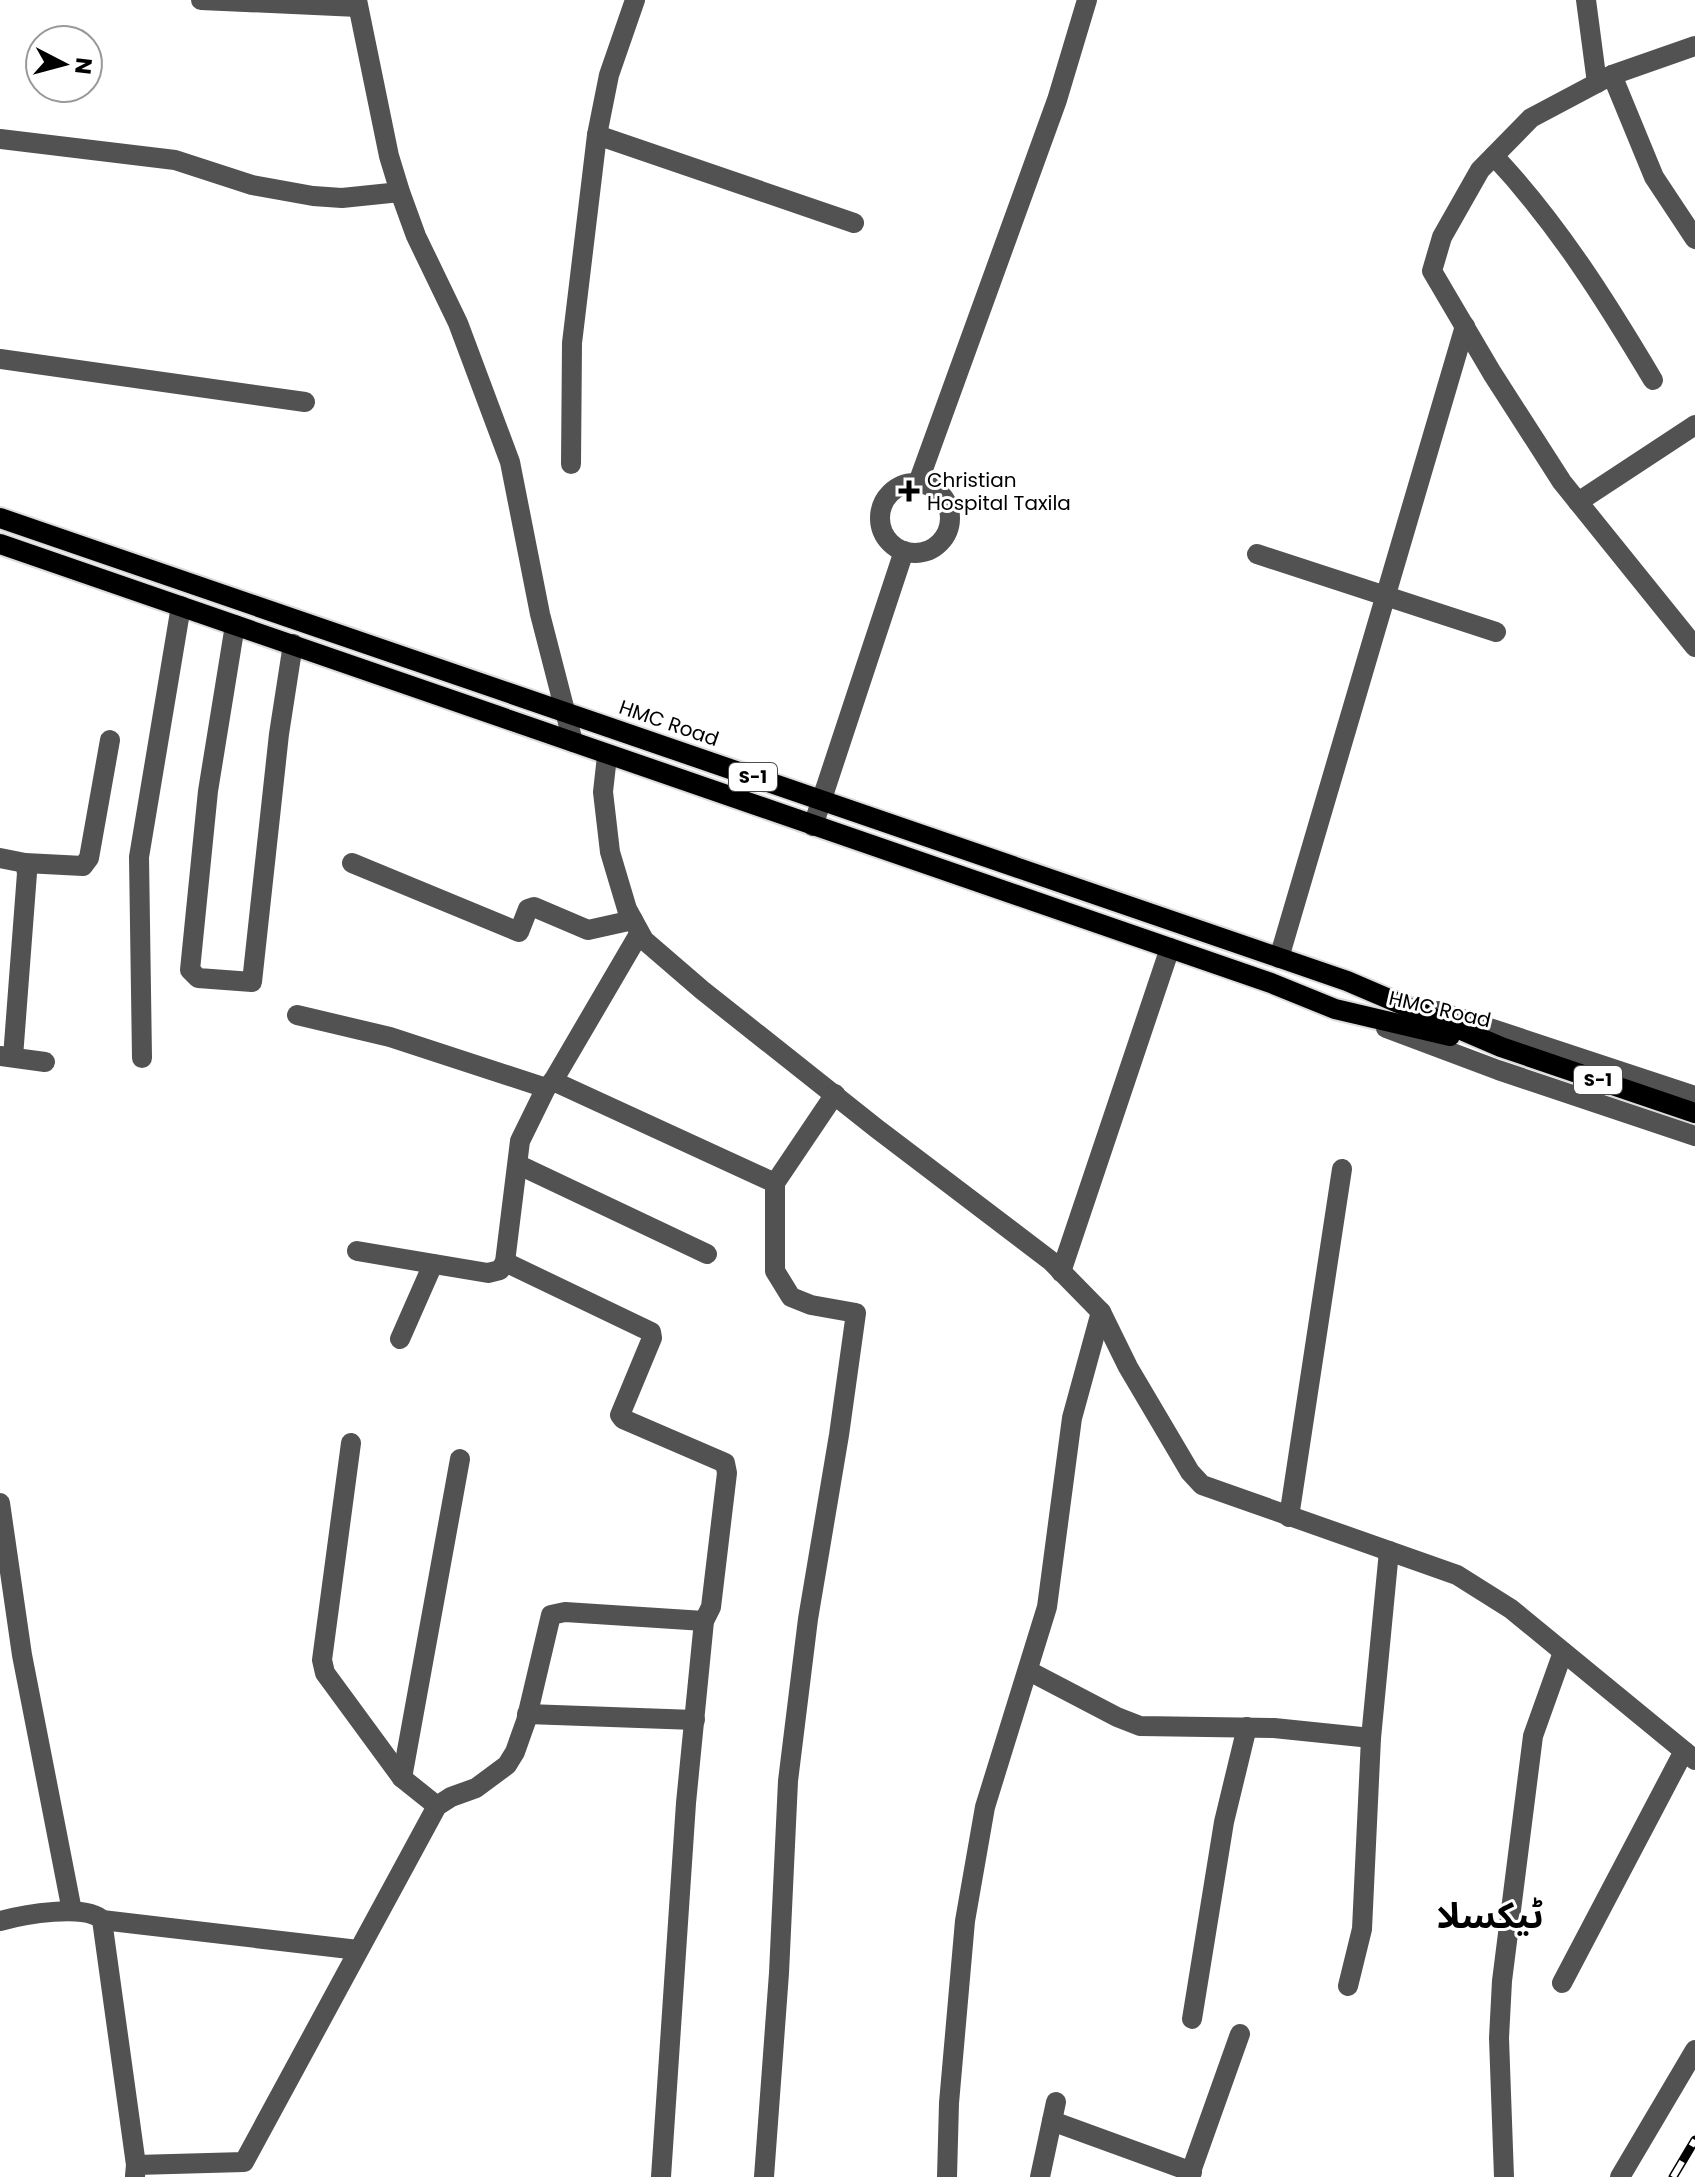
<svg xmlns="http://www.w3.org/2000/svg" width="1695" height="2177" font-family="Poppins,'Noto Sans Arabic',sans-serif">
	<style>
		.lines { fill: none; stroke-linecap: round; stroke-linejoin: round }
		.major-casing { stroke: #dbdbdb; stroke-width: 24 }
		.minor { stroke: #525252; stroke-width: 20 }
		.major { stroke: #000; stroke-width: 20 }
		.rail-casing { stroke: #000; stroke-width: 9 }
		.rail { stroke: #fff; stroke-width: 6; stroke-dasharray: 18; stroke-linecap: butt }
		.poi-dot { fill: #000; stroke: #fff; stroke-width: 3 }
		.labels { text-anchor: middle; stroke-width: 6; stroke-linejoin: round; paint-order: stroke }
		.shield { fill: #fff; stroke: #4c4c4c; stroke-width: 2 }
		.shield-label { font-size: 18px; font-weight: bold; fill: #000 }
		.poi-label { font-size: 20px; fill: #000; stroke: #fff; text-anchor: start }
		.street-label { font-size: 20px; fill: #000; stroke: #fff }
		.town-label { font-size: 36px; font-weight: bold; fill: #000; stroke: #fff }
	</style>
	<rect width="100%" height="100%" fill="#fff"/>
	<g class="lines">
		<g class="major-casing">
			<g id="major">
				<path d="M0,518L1347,981L1501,1047L1695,1113"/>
				<path d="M0,544L1271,983L1335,1009L1450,1036"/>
			</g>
		</g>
		<g class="minor">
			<path d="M201,0L358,7"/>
			<path d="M357,0L389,156L400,192L416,236L458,323L510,462L540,614L573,742"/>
			<path d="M1586,0L1597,83"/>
			<path d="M1695,46L1612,75L1531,118L1480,170L1442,237L1432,271L1492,373L1562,482L1695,647"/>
			<path d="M1612,75L1654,177L1695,239"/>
			<path d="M597,135L854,223"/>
			<path d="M0,139L175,160L252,185L313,196L342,198L400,192"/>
			<path d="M1494,156C1557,223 1606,301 1653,380"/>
			<path d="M0,359L305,402"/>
			<path d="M571,464L572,343L597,135L609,75L635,0"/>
			<path d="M918,483L1057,100L1087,0"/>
			<circle cx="915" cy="518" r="35"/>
			<path d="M1578,502L1695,425"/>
			<path d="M1257,554L1496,632"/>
			<path d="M235,625L208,791L190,970L198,978L252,982L279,734L293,644"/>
			<path d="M607,756L603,792L610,852L627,909L644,940L702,990L876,1128L1051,1261L1101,1312L1128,1367L1190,1472L1202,1485L1457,1575L1511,1609L1695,1760"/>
			<path d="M813,826L904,551"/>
			<path d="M0,858L25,863L27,873L13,1057"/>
			<path d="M25,863L83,866L89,858L110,740"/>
			<path d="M352,863L519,932L528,909L534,907L588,930L633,920"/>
			<path d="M1279,958L1465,326"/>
			<path d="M1438,1011L1695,1096"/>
			<path d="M297,1015L390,1037L546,1088"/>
			<path d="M1386,1028L1498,1070L1695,1136"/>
			<path d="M0,1056L45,1062"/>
			<path d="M142,1058L139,857L181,606"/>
			<path d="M553,1081L775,1183"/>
			<path d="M519,1165L707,1254"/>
			<path d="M357,1251L488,1273L500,1270L505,1262L520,1141L546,1088L553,1081L639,934"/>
			<path d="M505,1262L651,1332L652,1338L620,1415L623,1419L725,1463L727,1473L711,1607L704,1621L686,1803L661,2177"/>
			<path d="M1061,1272L1170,948"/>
			<path d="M400,1339L433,1264"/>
			<path d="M351,1443L322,1660L325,1673L402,1778L437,1806"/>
			<path d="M0,1503L22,1655L72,1911"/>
			<path d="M1289,1517L1342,1169"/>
			<path d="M1029,1671L1117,1717L1140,1726L1274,1728L1371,1738"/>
			<path d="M527,1714L695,1720"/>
			<path d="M402,1778L460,1459"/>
			<path d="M102,1920L358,1950"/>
			<path d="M0,1921C22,1915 86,1903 102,1920L136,2165L135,2176"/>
			<path d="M1562,1983L1684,1751"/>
			<path d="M1348,1986L1362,1929L1371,1738L1389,1551"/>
			<path d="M1192,2019L1224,1822L1247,1727"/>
			<path d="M1052,2121L1192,2172"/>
			<path d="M136,2165L244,2162L437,1806L451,1797L476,1788L507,1765L515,1752L526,1721L551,1615L565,1612L704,1621"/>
			<path d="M764,2177L779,1973L788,1781L808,1619L839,1435L856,1313L811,1305L791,1297L775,1271V1183L835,1094"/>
			<path d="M947,2177L949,2103L965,1921L985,1807L1047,1607L1072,1418L1101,1312"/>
			<path d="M1040,2177L1056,2102"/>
			<path d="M1189,2177L1240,2034"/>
			<path d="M1504,2177L1499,2038L1502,1981L1533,1736L1563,1652"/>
			<path d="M1620,2177L1695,2050"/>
		</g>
		<use href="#major" class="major"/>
		<g class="rail-casing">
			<path id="rail" d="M1673,2177L1695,2140"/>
		</g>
		<use href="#rail" class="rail"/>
	</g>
	<path class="poi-dot" d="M905 479h8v8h8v8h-8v8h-8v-8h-8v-8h8z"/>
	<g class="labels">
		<g class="shield">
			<rect x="729" y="763" width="48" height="28" rx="6"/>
			<rect x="1574" y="1066" width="48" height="28" rx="6"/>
		</g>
		<g class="shield-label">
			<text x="753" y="783">S-1</text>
			<text x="1598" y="1086">S-1</text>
		</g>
		<g class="poi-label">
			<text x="927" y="487">Christian<tspan x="927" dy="23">Hospital Taxila</tspan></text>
		</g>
		<g class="street-label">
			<text transform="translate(669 723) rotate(19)" y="7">HMC Road</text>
			<text transform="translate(1440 1009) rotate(13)" y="7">HMC Road</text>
		</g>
		<g class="town-label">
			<text x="1490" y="1928">ٹیکسلا</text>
		</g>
	</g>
	<g transform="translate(64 64) rotate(96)"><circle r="38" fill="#ffffff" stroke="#999999" stroke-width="2"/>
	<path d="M0-6L14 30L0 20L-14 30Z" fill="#000000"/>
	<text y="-12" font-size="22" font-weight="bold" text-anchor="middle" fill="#000000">N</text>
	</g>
</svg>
